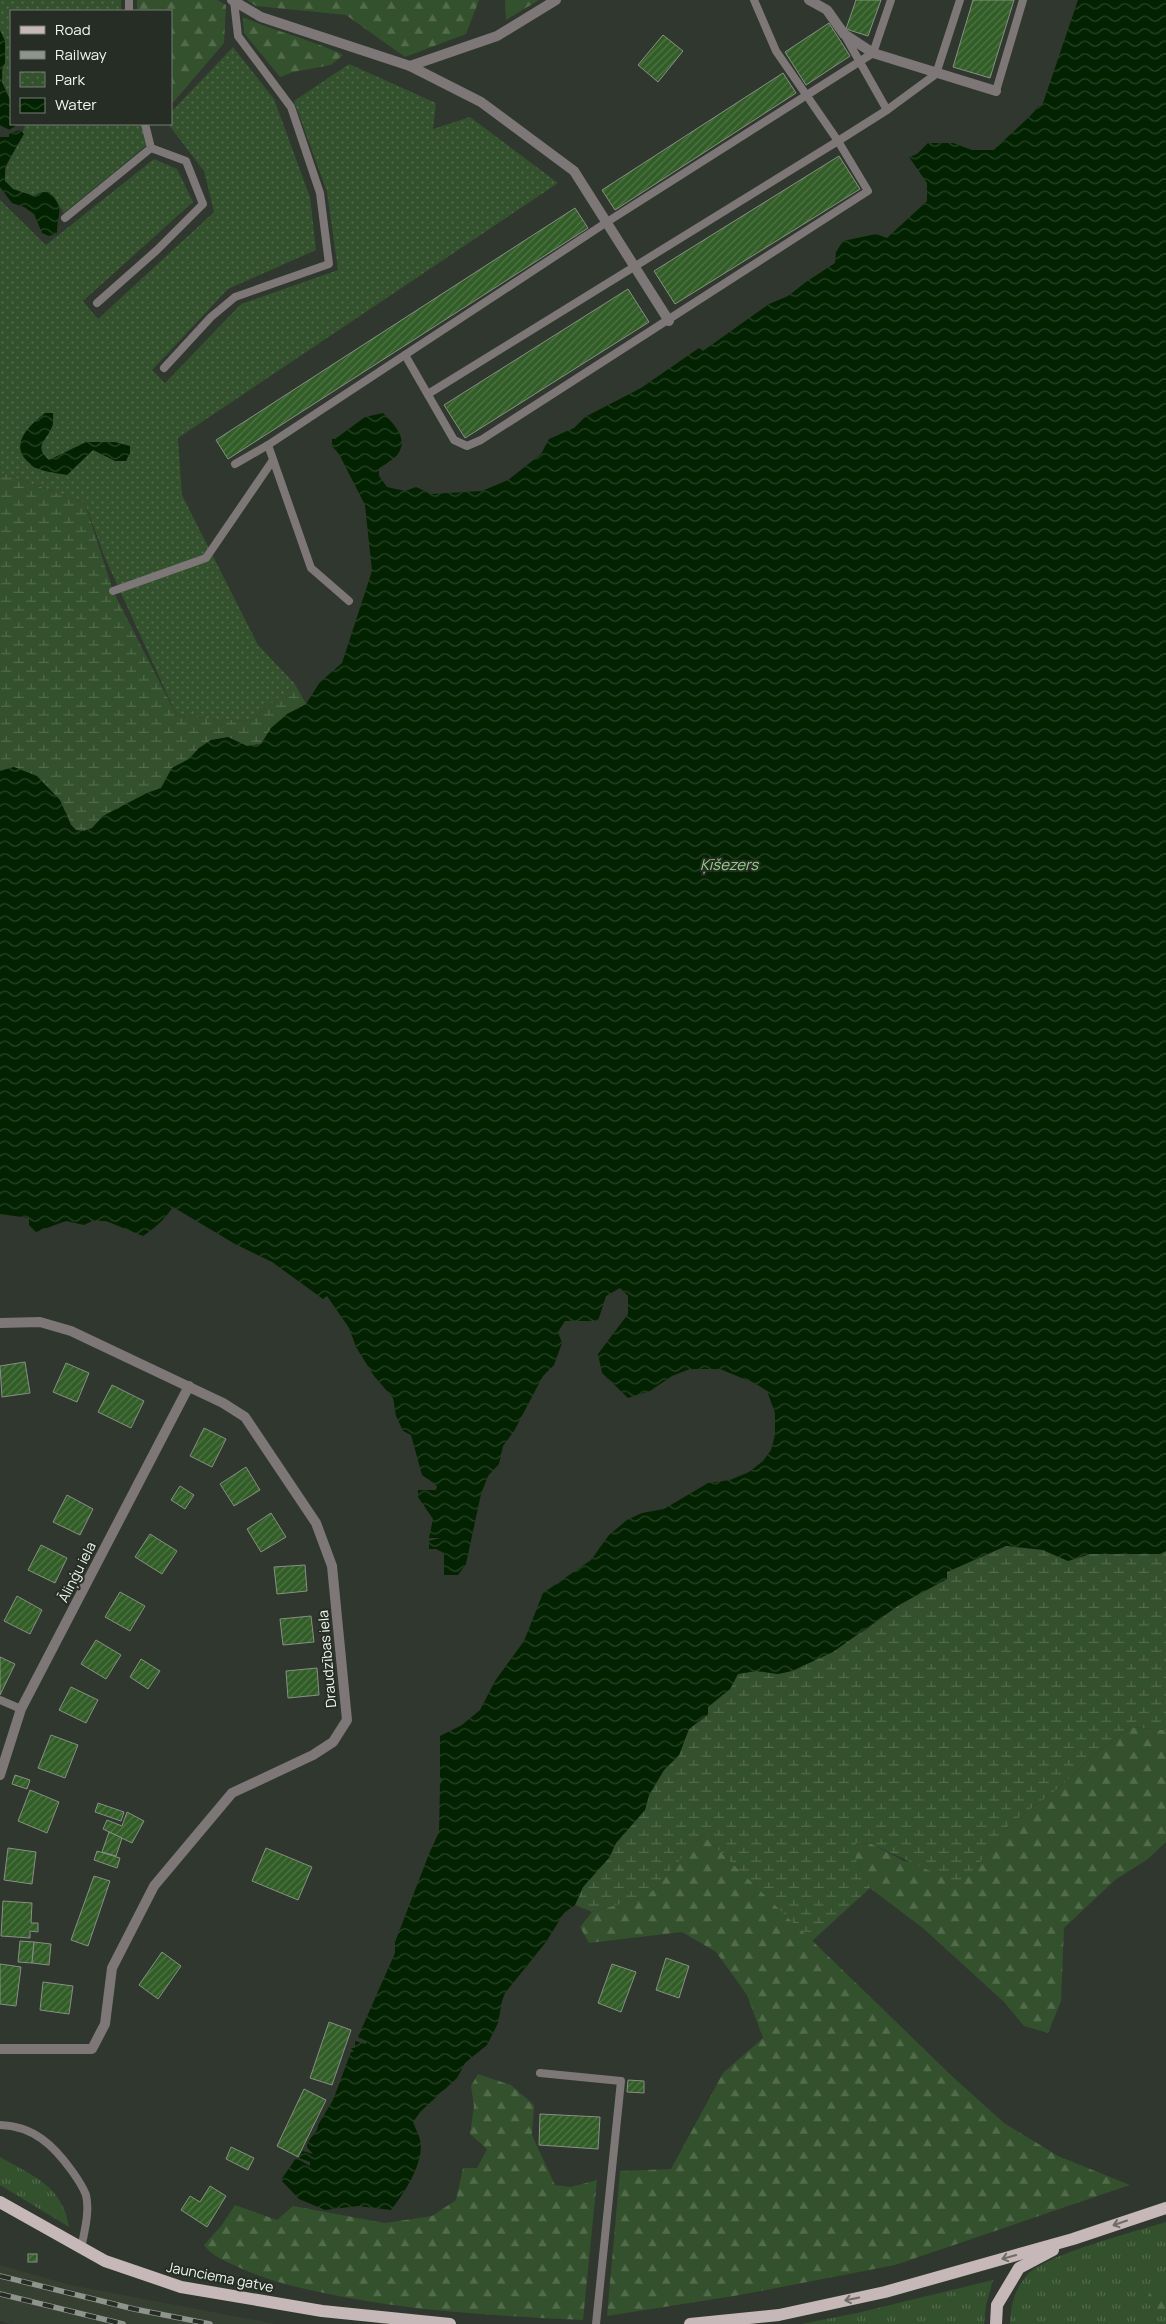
<svg xmlns="http://www.w3.org/2000/svg" width="1166" height="2324" font-family="Manrope,sans-serif">
	<style>
		.built { fill: #354032 }
		.grass { fill: url(#grass-tufts) }
		.forest { fill: url(#forest-firs) }
		.wetland { fill: url(#wetland-marsh) }
		.park { fill: url(#park-dots) }
		.water { fill: url(#water-waves) }
		.building { fill: url(#building-hatch); stroke: #879085 }
		.lines { fill: none; stroke-linecap: round; stroke-linejoin: round }
		.service { stroke: #7e7777; stroke-width: 8 }
		.minor { stroke: #7e7777; stroke-width: 10 }
		.primary { stroke: #c6b8b9; stroke-width: 12 }
		.rail-casing { stroke: #8e948c; stroke-width: 5.5 }
		.rail { stroke: #262d24; stroke-width: 4; stroke-dasharray: 11; stroke-linecap: butt }
		.oneway { stroke: #6e6c67 }
		.labels { text-anchor: middle; stroke-width: 4; stroke-linejoin: round; paint-order: stroke }
		.street-label { font-size: 14px; fill: #f1f6f0; stroke: #262d24 }
		.water-label { font-size: 15px; font-style: italic; fill: #92d283; stroke: #262d24 }
	</style>
	<defs>
		<pattern id="grass-tufts" width="24" height="20" patternUnits="userSpaceOnUse" patternTransform="scale(1.25)"><rect width="24" height="20" fill="#33512c"/><path d="M3 7l-1-3M5 7V3M7 7l1-3M15 17l-1-3M17 17v-4M19 17l1-3" fill="none" stroke="#516b4b"/></pattern>
		<pattern id="forest-firs" width="22" height="20" patternUnits="userSpaceOnUse" patternTransform="scale(1.25)"><rect width="22" height="20" fill="#33512c"/><path d="M5 1l3.5 6h-7zM16 11l3.5 6h-7z" fill="#516b4b"/></pattern>
		<pattern id="wetland-marsh" width="20" height="14" patternUnits="userSpaceOnUse" patternTransform="scale(1.25)"><rect width="20" height="14" fill="#33512c"/><path d="M1 5h8M5 5V1M11 12h8M15 12V8" fill="none" stroke="#516b4b"/></pattern>
		<pattern id="park-dots" width="8" height="8" patternUnits="userSpaceOnUse" patternTransform="scale(1.25)"><rect width="8" height="8" fill="#33512c"/><path d="M2 2h.1M6 6h.1" fill="none" stroke="#516b4b" stroke-width="1.8" stroke-linecap="round"/></pattern>
		<pattern id="water-waves" width="16" height="10" patternUnits="userSpaceOnUse" patternTransform="scale(1.25)"><rect width="16" height="10" fill="#032300"/><path d="M0 5q4-4 8 0t8 0" fill="none" stroke="#284426"/></pattern>
		<pattern id="building-hatch" width="6" height="6" patternUnits="userSpaceOnUse" patternTransform="scale(1.25)"><rect width="6" height="6" fill="#325d27"/><path d="M-1 1l2-2M0 6l6-6M5 7l2-2" fill="none" stroke="#507547"/></pattern>
	</defs>
	<rect width="100%" height="100%" fill="#30372e"/>
	<path class="built" d="M0,2265L70,2285L276,2324H11L0,2321Z"/>
	<g class="grass">
		<path d="M0,2157C33,2176 63,2186 69,2227L0,2185Z"/>
		<path d="M1166,2222V2324H1010C1011,2305 1014,2290 1027,2275C1044,2255 1137,2231 1166,2222Z"/>
		<path d="M993,2280L986,2305L984,2324H801L857,2313Z"/>
	</g>
	<g class="forest">
		<path d="M137,0H217L226,5L224,43L171,105V11H137Z"/>
		<path d="M247,0H479L466,34L405,57L346,15L256,6Z"/>
		<path d="M505,0H539L506,20Z"/>
		<path d="M243,17C276,32 311,39 343,55L331,65L293,72L280,77L244,33Z"/>
		<path d="M1130,1727L1166,1730V1842L1148,1859L1115,1880L1064,1928L1061,2001L1048,2033L1024,2026L1004,2002L924,1929L870,1888L856,1860V1843L872,1844L904,1861L977,1866L1010,1824L1060,1787L1094,1755Z"/>
		<path d="M703,1835L954,2078L1004,2123L1058,2156L1130,2185L895,2265L740,2295L607,2316L620,2171L671,2169L723,2073L763,2038L747,1995L716,1952L682,1932L589,1943L580,1927L592,1912L647,1896Z"/>
		<path d="M478,2074L511,2085L534,2105L532,2135L555,2185L571,2187L597,2180L583,2320C501,2316 424,2312 344,2297C307,2290 273,2283 238,2267C225,2261 213,2257 204,2245L221,2226L235,2205L277,2220L293,2206L385,2223L432,2216L456,2200L463,2168H477L487,2149L470,2134L474,2106L471,2086Z"/>
		<path d="M1163,2289H1166V2316L1147,2303L1149,2293Z"/>
	</g>
	<g class="wetland">
		<path d="M0,472L85,503L113,591L177,716L250,721L295,684L306,704C284,720 277,718 261,744L247,746L228,737L199,748L189,759L172,768L161,788L147,793L103,816L92,828L84,831L76,830L71,825L67,813L14,767L0,771Z"/>
		<path d="M1006,1546L1043,1550L1068,1561L1090,1554H1160L1166,1551V1730L1130,1727L1094,1755L1060,1787L1010,1824L977,1866L958,1884L872,1844L856,1843V1860L870,1888L812,1941L703,1835L647,1896L592,1912L575,1905L583,1887L608,1858L616,1843L645,1810L649,1795L664,1770L679,1755L689,1729L708,1715V1707L730,1689L738,1674L756,1671L778,1674L792,1671L866,1630L899,1605L947,1579V1572Z"/>
	</g>
	<g class="park">
		<path d="M0,0H121V11H11V102L2,82L5,42L0,30Z"/>
		<path d="M233,47L274,99L310,197L316,250L228,289L152,370L165,383L241,304L338,270L327,192L294,101L349,64L436,103L433,129L470,117L558,183L178,438L182,495L258,645L295,684L250,721L177,716L105,558L85,503L0,472V200L46,245L154,159L177,169L193,202L83,301L98,319L214,212L204,171L168,124H171V112Z"/>
		<path d="M25,124H141L147,145L64,213L53,196L42,192L34,196L12,189L5,181C5,156 21,147 25,124Z"/>
	</g>
	<g class="water">
		<path d="M1078,0H1166V1551L1160,1554H1090L1068,1561L1043,1550L1006,1546L947,1572V1579L899,1605L833,1652L792,1671L778,1674L756,1671L738,1674L730,1689L708,1707V1714L689,1729L679,1755L664,1770L649,1795L645,1810L616,1843L609,1858L583,1887L575,1905L564,1913L546,1942L505,1993L502,2001L498,2023L487,2045L465,2063L457,2078L421,2111L413,2122C415,2128 419,2134 420,2140C425,2162 404,2194 391,2210L358,2206L325,2210L299,2199L281,2180L296,2158L310,2166V2162L299,2158V2155L303,2151L313,2154L307,2147C307,2138 318,2134 318,2125L333,2100L351,2052H354L351,2048H355V2041L366,2044V2041L358,2037L395,1953V1942L429,1854L439,1832L440,1784L443,1780L440,1777V1736L462,1725L480,1710L495,1681L524,1641L543,1593L591,1560L609,1535L627,1520L642,1513L664,1509L708,1483L730,1480L749,1472L763,1461L771,1450L775,1435V1413L767,1391L756,1384L720,1369H690L672,1376L650,1391L628,1398L602,1373L598,1354L628,1314V1296L620,1288L606,1296L598,1321H565L558,1332L562,1343L554,1365L543,1376L514,1431L503,1446L499,1464L488,1476L481,1494L466,1564L458,1575H444V1553L436,1549H429V1541L441,1538H429L433,1519L418,1497V1490H436L437,1486L422,1475L411,1435L403,1431L396,1416L393,1398L374,1376L356,1347L349,1328L327,1296L323,1299L272,1262L235,1244L173,1207C165,1219 155,1228 143,1236L106,1221H92L84,1225L66,1221L36,1232L29,1225V1218L0,1214V771L14,767L37,776L60,800L71,825L76,830L84,831L92,828L103,816L147,793L161,788L172,768L189,759L199,748L211,740L228,737L247,746L261,744L271,728L287,714L306,704L320,682L342,663L372,571L365,505L339,454L332,446V439H335L365,417L383,413C393,423 409,438 398,454C394,459 385,464 379,469V476L387,487L405,491L416,487L431,494L482,491L508,480L541,454L549,439L574,428L585,417L641,388L699,348L703,351L769,304L788,296L806,282L835,263L836,252L843,241L876,234L887,238L927,201V183L909,157L917,154L928,143H953L972,150H994C1004,139 1032,117 1038,106H1042Z"/>
		<path d="M0,30L5,41V63L2,68V82L11,102V124H19L9,130L0,125Z"/>
		<path d="M20,130L24,134L5,167V181L13,189L34,196L42,192H49C66,209 57,213 57,233L49,236L42,233L34,214L24,207L12,203L0,187V137H9V134Z"/>
		<path d="M45,413H53C53,418 54,425 51,429C45,442 34,446 49,460L86,442H115L130,446V453L126,461H115L93,450L67,475C57,473 45,472 36,468C32,467 30,463 27,461C9,443 31,424 45,413Z"/>
	</g>
	<g class="building">
		<path d="M856,0H881L868,36L846,29Z"/>
		<path d="M973,0H1014L990,78L953,67Z"/>
		<path d="M829,23L850,56L806,85L785,52Z"/>
		<path d="M663,35L683,51L658,82L638,65Z"/>
		<path d="M783,73L796,93L615,210L602,190Z"/>
		<path d="M839,156L860,189L675,304L654,271Z"/>
		<path d="M575,208L588,228L228,459L216,440Z"/>
		<path d="M628,289L649,322L465,438L444,405Z"/>
		<path d="M25,1362L30,1393L2,1397L0,1366Z"/>
		<path d="M66,1363L89,1373L77,1402L53,1392Z"/>
		<path d="M112,1385L144,1401L131,1428L98,1412Z"/>
		<path d="M204,1428L226,1439L212,1467L190,1456Z"/>
		<path d="M246,1467L260,1490L234,1506L220,1484Z"/>
		<path d="M180,1486L194,1495L185,1509L171,1500Z"/>
		<path d="M67,1495L93,1509L80,1535L53,1522Z"/>
		<path d="M271,1513L286,1537L261,1552L247,1529Z"/>
		<path d="M150,1534L177,1551L162,1574L135,1557Z"/>
		<path d="M41,1545L67,1558L55,1583L28,1570Z"/>
		<path d="M305,1565L307,1591L277,1594L274,1567Z"/>
		<path d="M120,1592L145,1606L130,1631L105,1617Z"/>
		<path d="M17,1596L42,1610L30,1634L4,1621Z"/>
		<path d="M311,1616L314,1642L283,1645L280,1619Z"/>
		<path d="M96,1640L121,1655L106,1679L81,1664Z"/>
		<path d="M0,1657L15,1664L0,1695Z"/>
		<path d="M141,1659L160,1671L148,1689L130,1677Z"/>
		<path d="M317,1668L319,1695L288,1698L286,1671Z"/>
		<path d="M71,1687L98,1700L86,1723L59,1710Z"/>
		<path d="M51,1735L78,1745L65,1778L38,1768Z"/>
		<path d="M15,1775L30,1780L27,1789L12,1784Z"/>
		<path d="M30,1790L59,1802L47,1833L18,1821Z"/>
		<path d="M98,1803L124,1812L121,1821L95,1812Z"/>
		<path d="M127,1812L144,1821L132,1843L103,1829L107,1820L122,1826Z"/>
		<path d="M109,1832L122,1838L116,1856L102,1852Z"/>
		<path d="M8,1848L36,1852L32,1884L4,1880Z"/>
		<path d="M266,1848L312,1867L298,1900L252,1881Z"/>
		<path d="M97,1851L120,1858L117,1868L94,1860Z"/>
		<path d="M94,1876L110,1881L88,1946L71,1940Z"/>
		<path d="M3,1901L32,1903L31,1923H38V1932L30,1931V1938L1,1936Z"/>
		<path d="M20,1941L34,1942L32,1963L18,1962Z"/>
		<path d="M34,1942L51,1944L49,1965L32,1963Z"/>
		<path d="M162,1952L181,1966L158,1999L139,1985Z"/>
		<path d="M666,1958L689,1966L679,1998L656,1990Z"/>
		<path d="M0,1964L21,1967L16,2006L0,2004Z"/>
		<path d="M612,1964L636,1972L621,2012L598,2003Z"/>
		<path d="M43,1982L73,1986L69,2014L40,2010Z"/>
		<path d="M329,2022L351,2030L332,2085L310,2078Z"/>
		<path d="M628,2080L644,2081V2093L627,2092Z"/>
		<path d="M304,2089L326,2100L298,2157L277,2146Z"/>
		<path d="M540,2114L600,2117L598,2149L539,2145Z"/>
		<path d="M231,2147L254,2158L248,2170L226,2159Z"/>
		<path d="M210,2186L226,2196L207,2227L181,2210L190,2196L200,2202Z"/>
		<rect x="28" y="2254" width="9" height="8"/>
	</g>
	<g class="lines">
		<g class="service">
			<path d="M129,11V0"/>
			<path d="M844,34L887,110"/>
			<path d="M996,91L1023,0"/>
			<path d="M65,218L151,148L145,124"/>
			<path d="M97,303L157,250L203,204L186,161L151,148"/>
			<path d="M405,355L454,440L467,446L481,440L868,191L838,141L776,51L754,0"/>
			<path d="M164,368L211,317L235,297L329,264L320,193L291,107L238,36L234,1"/>
			<path d="M428,394L838,141L887,110L936,74L960,0"/>
			<path d="M268,445L311,568L349,601"/>
			<path d="M235,464L268,445L607,222L873,53L891,0"/>
			<path d="M113,591L206,558L273,460"/>
			<path d="M0,1700L21,1709"/>
			<path d="M540,2073L621,2081L596,2324"/>
			<path d="M0,2125C34,2126 54,2146 72,2171C77,2178 83,2187 86,2195C90,2212 84,2233 81,2249"/>
		</g>
		<g class="minor">
			<path d="M232,0L261,17L410,66L481,102L574,171L669,321"/>
			<path d="M809,0L827,10L844,34L873,53L996,91"/>
			<path d="M410,66L497,36L556,0"/>
			<path d="M0,1323L40,1322L71,1331L223,1403L245,1417L316,1523L332,1566L347,1720L333,1742L313,1755L232,1793L154,1886L112,1968L105,2024L92,2049H0"/>
			<path d="M0,1775L21,1709L189,1386"/>
		</g>
		<g class="primary">
			<path d="M0,2202L105,2261L181,2287L322,2311L450,2324"/>
			<path d="M690,2324L779,2315L885,2292L1073,2239L1166,2208"/>
			<path d="M996,2324L997,2305L1019,2268L1053,2250"/>
		</g>
		<g class="rail-casing">
			<g id="rail">
				<path d="M0,2276L134,2309L210,2324"/>
				<path d="M0,2294L123,2324"/>
			</g>
		</g>
		<use href="#rail" class="rail"/>
	</g>
	<defs><path id="oneway-shaft" d="M-6 0H5M1.5-3L5.5 0L1.5 3" fill="none" stroke-width="1.6" stroke-linecap="round" stroke-linejoin="round" transform="scale(1.25)"/></defs>
	<g class="oneway">
		<use href="#oneway-shaft" transform="translate(1120 2223) rotate(161)"/>
		<use href="#oneway-shaft" transform="translate(1009 2257) rotate(164)"/>
		<use href="#oneway-shaft" transform="translate(852 2299) rotate(168)"/>
	</g>
	<g class="labels">
		<g class="street-label">
			<text transform="translate(77 1572) rotate(-63)" y="5">Āliņģu iela</text>
			<text transform="translate(327 1659) rotate(-95)" y="5">Draudzības iela</text>
			<text transform="translate(220 2277) rotate(11)" y="5">Jaunciema gatve</text>
		</g>
		<g class="water-label">
			<text x="729" y="870">Ķīšezers</text>
		</g>
	</g>
	<rect x="10" y="10" width="162" height="115" fill="#262d24" stroke="#777d76"/>
	<rect x="20" y="26" width="25" height="8" fill="#c6b8b9" stroke="#777d76"/>
	<text x="55" y="35" font-size="15" fill="#f1f6f0">Road</text>
	<rect x="20" y="51" width="25" height="8" fill="#8e948c" stroke="#777d76"/>
	<text x="55" y="60" font-size="15" fill="#f1f6f0">Railway</text>
	<rect x="20" y="72" width="25" height="15" fill="url(#park-dots)" stroke="#777d76"/>
	<text x="55" y="85" font-size="15" fill="#f1f6f0">Park</text>
	<rect x="20" y="98" width="25" height="15" fill="url(#water-waves)" stroke="#777d76"/>
	<text x="55" y="110" font-size="15" fill="#f1f6f0">Water</text>
</svg>
